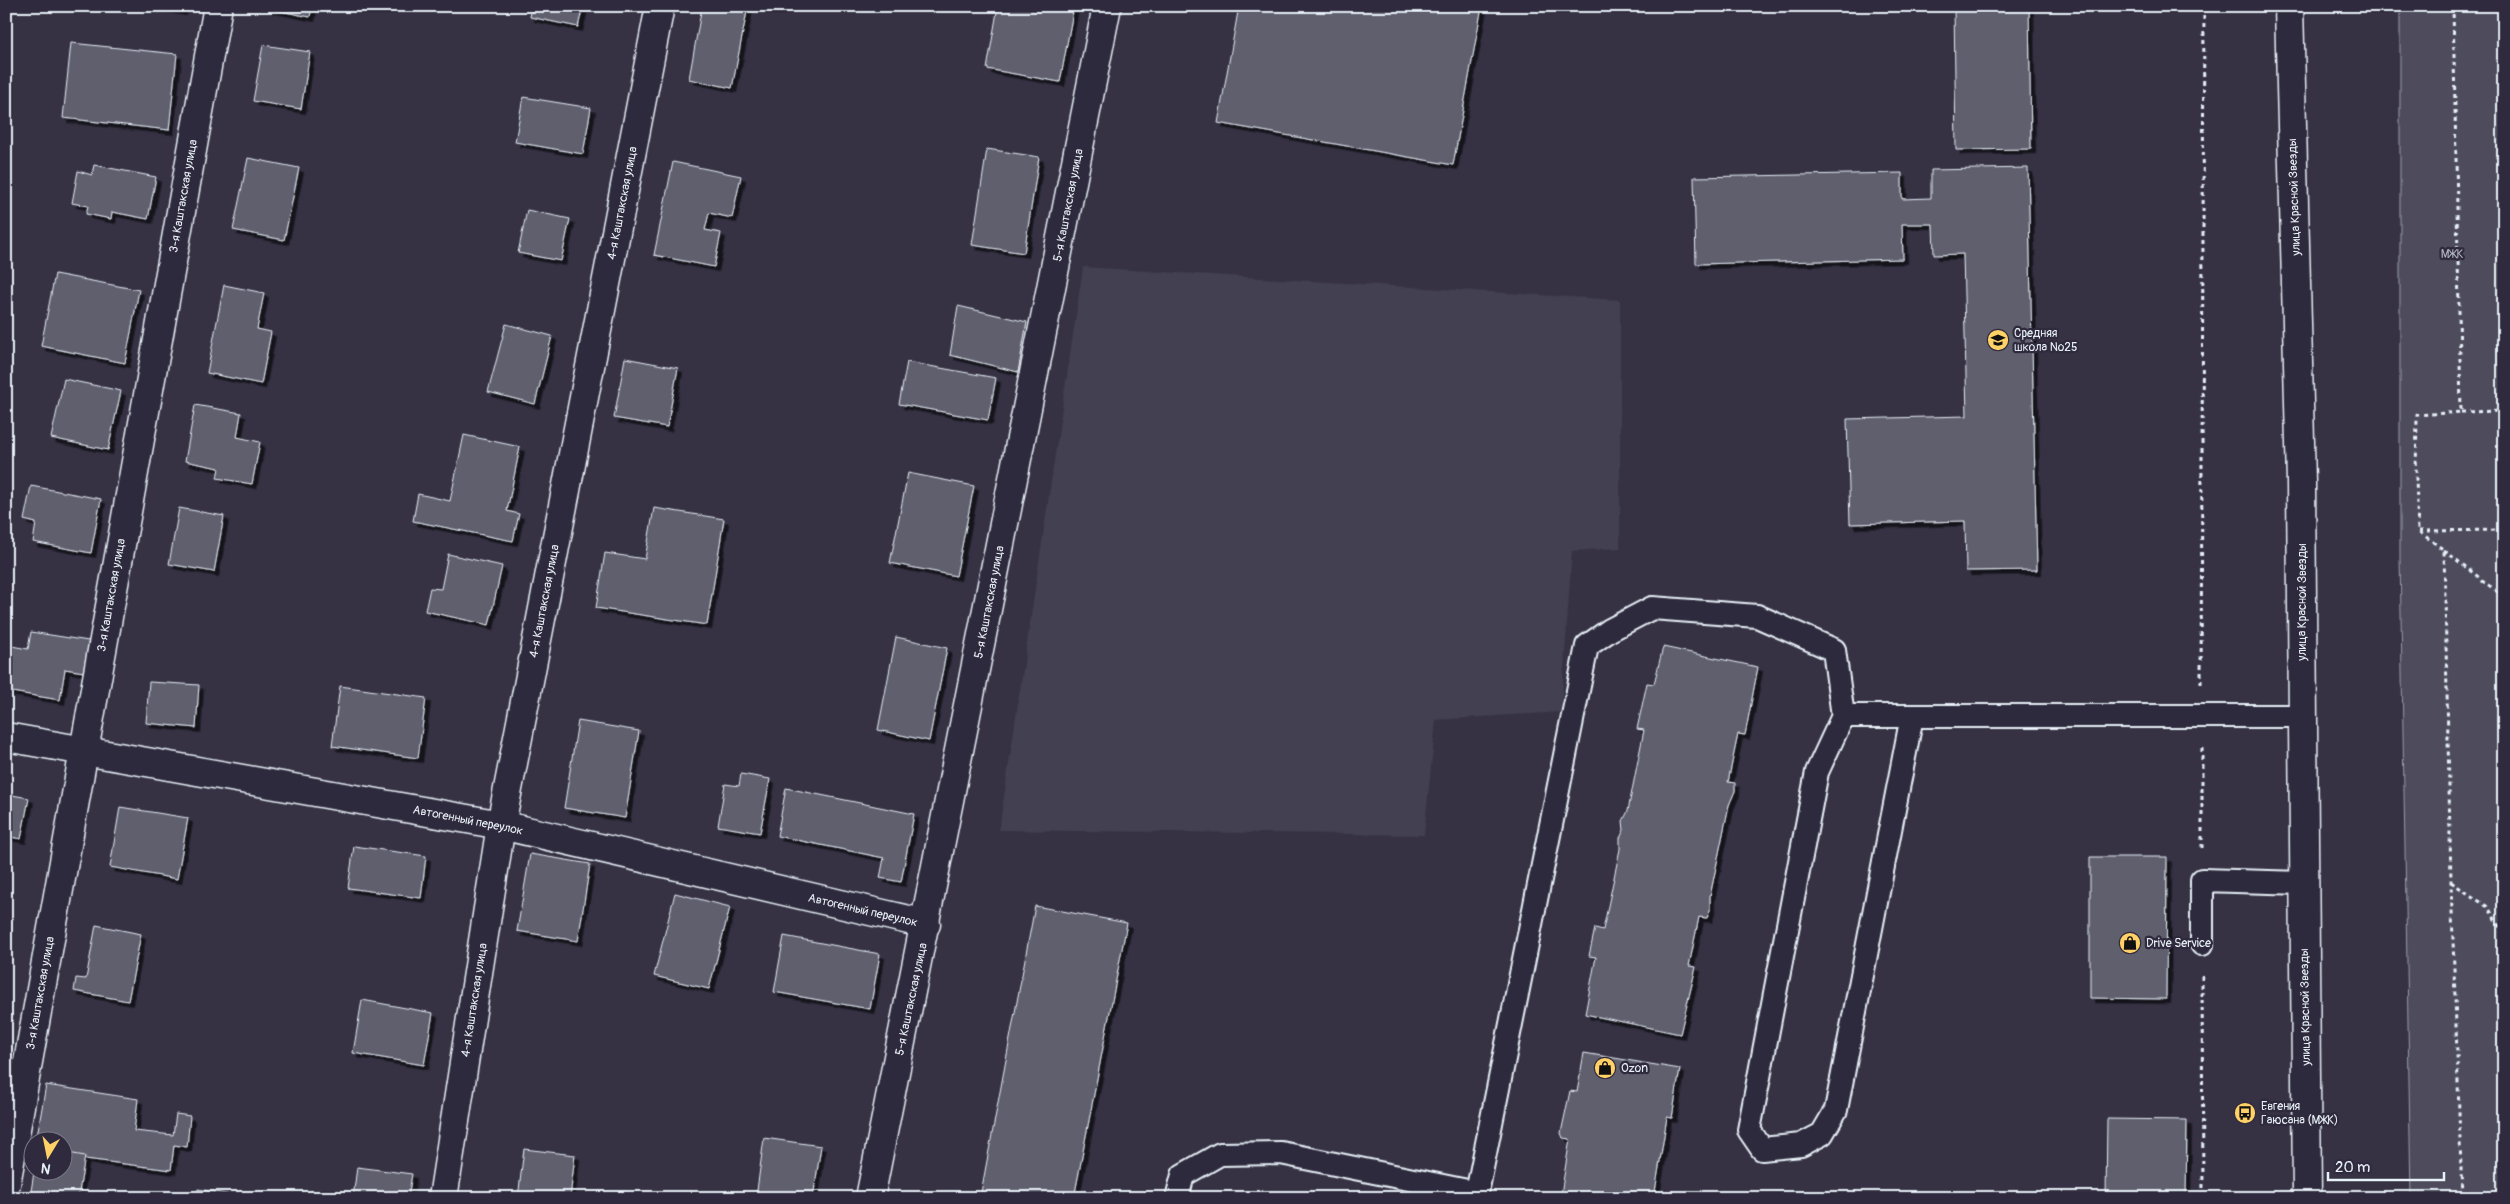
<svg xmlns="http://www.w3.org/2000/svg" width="2510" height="1204" font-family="Pangolin,sans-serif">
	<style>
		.built { fill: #433f51 }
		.green { fill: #4d4b5c; stroke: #9a9eaa }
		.building { fill: #605e6e; stroke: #e8f1f8; filter: url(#shadow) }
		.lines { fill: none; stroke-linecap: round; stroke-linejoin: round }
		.service-casing { stroke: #e8f1f8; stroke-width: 26 }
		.minor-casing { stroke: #e8f1f8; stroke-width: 31 }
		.primary-casing { stroke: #e8f1f8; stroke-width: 31 }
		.path { stroke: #e8f1f8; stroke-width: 3; stroke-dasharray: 4 4; stroke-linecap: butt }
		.service { stroke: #2f2a3d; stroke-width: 22 }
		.minor { stroke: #2f2a3d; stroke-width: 28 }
		.primary { stroke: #2f2a3d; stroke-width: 28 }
		.labels { text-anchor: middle; stroke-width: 4.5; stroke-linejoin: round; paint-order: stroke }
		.street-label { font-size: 12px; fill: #e8f1f8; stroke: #2f2a3d }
		.park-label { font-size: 12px; fill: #b2b7c1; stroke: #2f2a3d }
		.poi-label { font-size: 12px; fill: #e8f1f8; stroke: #2f2a3d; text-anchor: start }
	</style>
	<defs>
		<filter id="shadow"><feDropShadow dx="4.5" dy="4.5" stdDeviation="0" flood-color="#0009"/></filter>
	</defs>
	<rect width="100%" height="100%" fill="#363244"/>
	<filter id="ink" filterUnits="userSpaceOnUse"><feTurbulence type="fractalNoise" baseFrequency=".02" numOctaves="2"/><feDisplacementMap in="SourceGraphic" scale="10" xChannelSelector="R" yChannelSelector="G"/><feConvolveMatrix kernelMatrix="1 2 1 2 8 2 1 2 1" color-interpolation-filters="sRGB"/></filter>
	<g filter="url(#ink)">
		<path class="built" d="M1083,267L1620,300V548L1572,551L1561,712L1436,720L1424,835L999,830Z"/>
		<path class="green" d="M2400,6H2504V1198H2411L2400,556Z"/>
		<g class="building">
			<path d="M153,6H183L182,11Z"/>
			<path d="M256,6H312L310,17Z"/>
			<path d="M532,6H583L578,27L530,17Z"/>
			<path d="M702,6H748L732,88L689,79Z"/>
			<path d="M998,6H1074L1060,82L987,69Z"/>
			<path d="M1239,6H1482L1453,165L1218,123Z"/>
			<path d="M1954,6H2029L2031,149L1956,150Z"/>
			<path d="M71,43L177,54L169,130L63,118Z"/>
			<path d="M263,45L310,52L301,109L253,101Z"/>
			<path d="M523,97L591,108L583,154L515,142Z"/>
			<path d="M987,149L1039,157L1024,253L972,245Z"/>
			<path d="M248,158L299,168L284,240L233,230Z"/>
			<path d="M673,162L741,176L732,218L709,213L705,230L721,233L714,267L654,255Z"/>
			<path d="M94,165L156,177L148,219L112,212L111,219L86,214L88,206L72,203L78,171L92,175Z"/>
			<path d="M2028,168L2037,570L1966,571L1965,521L1850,524L1847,419L1967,416L1963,254L1934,255L1933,224H1902L1903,259L1696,264L1694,177L1902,173V199L1931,198V170Z"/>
			<path d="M527,210L570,219L561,261L518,253Z"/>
			<path d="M55,274L139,290L125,363L41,346Z"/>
			<path d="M224,285L264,293L257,329L271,332L261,384L207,373Z"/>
			<path d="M958,306L1027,322L1018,372L950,355Z"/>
			<path d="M506,324L552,336L535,404L488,392Z"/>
			<path d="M625,358L678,368L667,427L614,418Z"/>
			<path d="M907,362L996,378L988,420L899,404Z"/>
			<path d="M64,379L121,391L108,450L51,438Z"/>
			<path d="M195,405L241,413L237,437L260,442L252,484L217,478L219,468L185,461Z"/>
			<path d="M464,435L520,447L507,511L519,514L513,541L413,521L418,494L450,501Z"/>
			<path d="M908,473L974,486L956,576L890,563Z"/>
			<path d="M31,486L101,499L91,553L33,542L36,523L24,520Z"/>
			<path d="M179,508L224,516L214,572L169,564Z"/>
			<path d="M654,508L724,519L707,625L596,608L605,553L645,559Z"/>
			<path d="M448,554L502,566L489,625L425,611L430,588L441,589Z"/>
			<path d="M31,632L95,642L90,673L65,669L60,700L6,691V645L28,649Z"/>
			<path d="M896,637L947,648L929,741L878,730Z"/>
			<path d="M1663,647L1758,667L1745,735L1738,734L1728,782L1735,783V791L1729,805L1710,896V910L1707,918L1699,917L1689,966L1696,967L1680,1034L1585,1014L1596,957L1589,956L1595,928L1603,930L1620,849V838L1624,830L1623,821L1628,811L1644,730L1637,729L1647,683L1654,684Z"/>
			<path d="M149,682L199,685L196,728L146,723Z"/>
			<path d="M340,686L426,698L418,758L332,746Z"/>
			<path d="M578,721L639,731L625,818L564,808Z"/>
			<path d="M741,774L770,779L760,833L718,826L725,784L739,786Z"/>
			<path d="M786,788L914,814L901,882L880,878L884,858L777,836Z"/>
			<path d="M6,794L29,798L21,839L6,836Z"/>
			<path d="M120,807L188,818L177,879L110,867Z"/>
			<path d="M354,846L426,856L421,898L348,888Z"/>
			<path d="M530,854L590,864L578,941L517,931Z"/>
			<path d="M2090,857H2167L2166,999L2090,998Z"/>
			<path d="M675,893L730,907L709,989L654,976Z"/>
			<path d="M1035,906L1127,923L1074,1198H980Z"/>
			<path d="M96,925L141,934L128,1001L74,991L76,978L86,979Z"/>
			<path d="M784,936L880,954L870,1009L774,992Z"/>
			<path d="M362,1000L433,1013L424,1065L353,1053Z"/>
			<path d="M1584,1053L1680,1069L1672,1118L1667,1117L1654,1198H1553L1554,1193L1561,1194L1570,1139L1563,1138L1561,1133L1570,1091L1577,1092Z"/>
			<path d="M46,1085L138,1099L134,1131L173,1135L176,1114L190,1116L187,1147L174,1145L171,1170L62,1156V1142H36Z"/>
			<path d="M2107,1119L2187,1120L2186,1198H2106Z"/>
			<path d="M764,1138L821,1146L813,1198H756Z"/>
			<path d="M524,1149L575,1155L570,1198H518Z"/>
			<path d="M62,1152L85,1156L78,1198H30L34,1172H62Z"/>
			<path d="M357,1167L412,1174L408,1198H353Z"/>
			<path d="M198,1189L249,1198H196Z"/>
		</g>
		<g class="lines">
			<g class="service-casing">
				<g id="service">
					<path d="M1843,716L1817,772L1749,1130L1762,1149L1801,1145L1822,1134L1836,1110L1912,716"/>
					<path d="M2202,944V880L2303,883"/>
					<path d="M1177,1198L1183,1175L1220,1154L1281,1153L1477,1193L1587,646L1610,630L1652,608L1757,616L1834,650L1843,716H2303"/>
				</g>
			</g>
			<g class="minor-casing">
				<g id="minor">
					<path d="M6,737L501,825L926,924"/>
					<path d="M6,1184L218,6"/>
					<path d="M443,1198L501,825L660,6"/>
					<path d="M870,1198L1107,6"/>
				</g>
			</g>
			<g class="primary-casing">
				<path id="primary" d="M2289,6L2301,482L2307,1198"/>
			</g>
			<g class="path">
				<path d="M2453,6L2461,412L2417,415L2416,479L2418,531L2444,550L2451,882L2462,1198"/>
				<path d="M2461,412L2504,411"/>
				<path d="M2419,531L2504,530"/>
				<path d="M2444,550L2504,597"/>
				<path d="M2201,684L2204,6"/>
				<path d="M2202,748V849"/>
				<path d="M2451,882L2488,907L2504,935"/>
				<path d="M2202,976L2203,1198"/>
			</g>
			<use href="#service" class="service"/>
			<use href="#minor" class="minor"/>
			<use href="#primary" class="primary"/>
		</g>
	</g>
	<defs>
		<g id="school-disc" transform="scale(1.125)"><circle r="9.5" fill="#ffd166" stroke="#2f2a3d"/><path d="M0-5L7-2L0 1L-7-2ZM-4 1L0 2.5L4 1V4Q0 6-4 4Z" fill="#111"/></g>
		<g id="shop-disc" transform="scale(1.125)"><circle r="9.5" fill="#ffd166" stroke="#2f2a3d"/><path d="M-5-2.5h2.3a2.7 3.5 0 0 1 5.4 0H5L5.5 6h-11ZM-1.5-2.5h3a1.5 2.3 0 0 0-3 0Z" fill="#111"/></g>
		<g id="bus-disc" transform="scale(1.125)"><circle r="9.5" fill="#ffd166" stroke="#2f2a3d"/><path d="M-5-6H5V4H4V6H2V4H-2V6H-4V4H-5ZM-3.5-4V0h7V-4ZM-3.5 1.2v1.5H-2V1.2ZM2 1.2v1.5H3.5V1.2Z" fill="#111"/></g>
	</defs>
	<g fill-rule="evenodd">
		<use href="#school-disc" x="1998" y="340"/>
		<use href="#shop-disc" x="2130" y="943"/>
		<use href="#shop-disc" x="1605" y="1068"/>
		<use href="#bus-disc" x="2245" y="1113"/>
	</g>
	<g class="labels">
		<g class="street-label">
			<text transform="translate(183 196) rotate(-80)" y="4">3-я Каштакская улица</text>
			<text transform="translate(2294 197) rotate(-92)" y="4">улица Красной Звезды</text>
			<text transform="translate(622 203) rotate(-79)" y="4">4-я Каштакская улица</text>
			<text transform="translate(1068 205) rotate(-79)" y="4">5-я Каштакская улица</text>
			<text transform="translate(111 595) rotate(-80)" y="4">3-я Каштакская улица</text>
			<text transform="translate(544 601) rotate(-79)" y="4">4-я Каштакская улица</text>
			<text transform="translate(989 602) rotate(-79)" y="4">5-я Каштакская улица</text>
			<text transform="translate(2302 602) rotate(-90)" y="4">улица Красной Звезды</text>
			<text transform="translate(468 820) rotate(11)" y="4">Автогенный переулок</text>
			<text transform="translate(863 910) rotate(13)" y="4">Автогенный переулок</text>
			<text transform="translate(40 993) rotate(-80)" y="4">3-я Каштакская улица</text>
			<text transform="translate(911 999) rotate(-78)" y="4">5-я Каштакская улица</text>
			<text transform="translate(474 1000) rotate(-81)" y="4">4-я Каштакская улица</text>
			<text transform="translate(2305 1007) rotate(-91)" y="4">улица Красной Звезды</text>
		</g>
		<g class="park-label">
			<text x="2452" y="258">МЖК</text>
		</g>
		<g class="poi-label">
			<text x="2014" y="337">Средняя<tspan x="2014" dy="14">школа №25</tspan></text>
			<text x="2146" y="947">Drive Service</text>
			<text x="1621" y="1072">Ozon</text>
			<text x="2261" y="1110">Евгения<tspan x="2261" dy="14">Гаюсана (МЖК)</tspan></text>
		</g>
	</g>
	<rect width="2510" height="1204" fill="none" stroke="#2f2a3d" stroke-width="25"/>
	<rect x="12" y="12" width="2485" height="1179" fill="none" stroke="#e8f1f8" stroke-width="2" filter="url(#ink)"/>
	<g transform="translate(48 1156) rotate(190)"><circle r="24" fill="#2f2a3d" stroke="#797a88"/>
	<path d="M0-4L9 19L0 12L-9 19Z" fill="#ffd166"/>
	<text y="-8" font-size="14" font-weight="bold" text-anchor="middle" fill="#e8f1f8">N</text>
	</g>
	<path d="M2328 1172v8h116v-8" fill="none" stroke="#e8f1f8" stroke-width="2.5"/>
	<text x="2335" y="1172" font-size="15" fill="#e8f1f8" stroke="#2f2a3d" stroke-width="4" paint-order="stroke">20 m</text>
</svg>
